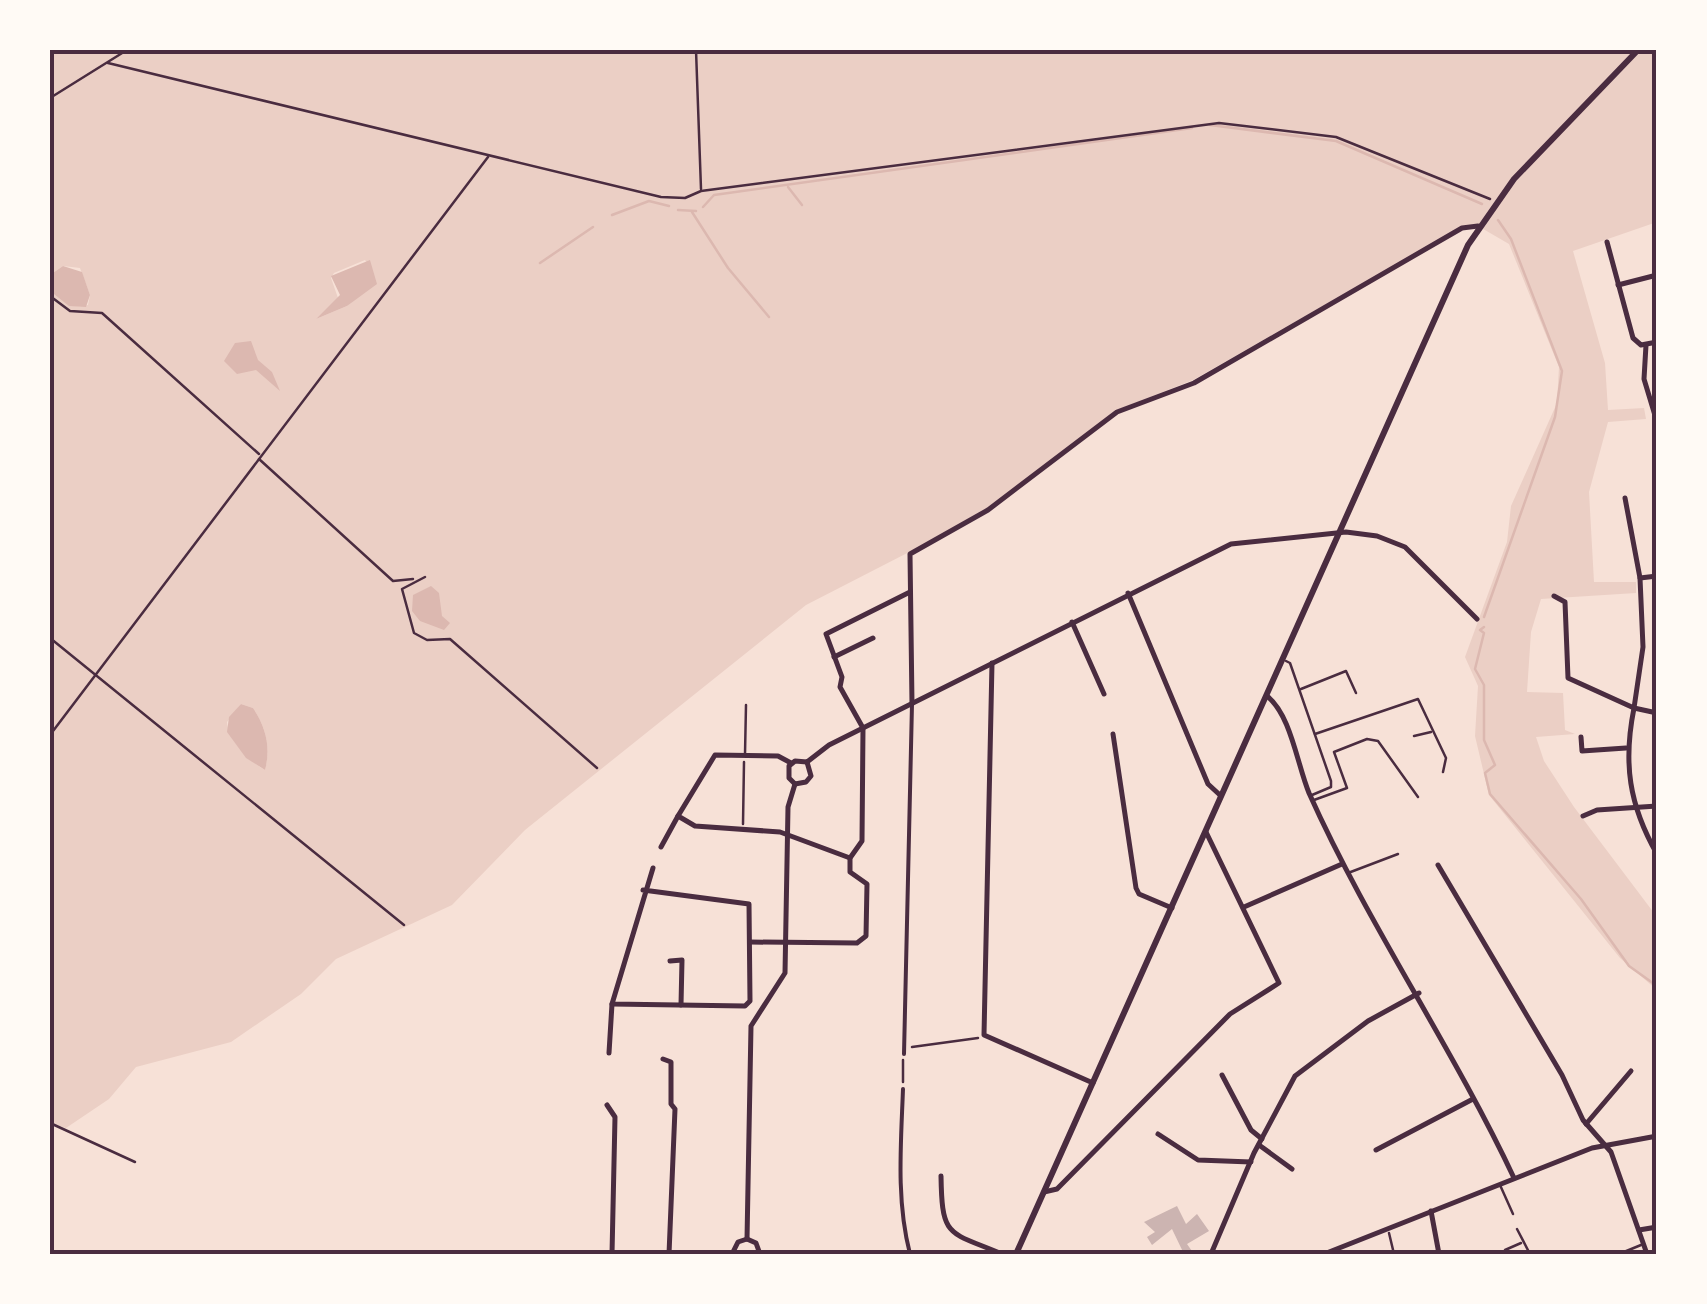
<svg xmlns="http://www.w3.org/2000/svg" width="1707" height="1304" font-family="Mulish,sans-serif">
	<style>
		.green { fill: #ebcfc5; fill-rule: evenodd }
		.water { fill: #dcb8b0 }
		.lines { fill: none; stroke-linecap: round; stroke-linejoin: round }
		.stream { stroke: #dcb8b0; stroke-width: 2.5 }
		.building { fill: #ccb4b1 }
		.path { stroke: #4a2c40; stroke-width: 2.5 }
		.service { stroke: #4a2c40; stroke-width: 2.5 }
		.pedestrian { stroke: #4a2c40; stroke-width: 4 }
		.minor { stroke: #4a2c40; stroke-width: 5 }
		.secondary { stroke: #4a2c40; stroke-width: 6 }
		.neatline { fill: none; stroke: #4a2c40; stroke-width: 4 }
	</style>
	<rect width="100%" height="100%" fill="#f7e1d7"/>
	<path class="green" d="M50,50H1657V222L1573,251L1605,363L1608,410L1644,408L1646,419L1608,422L1589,492L1594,582H1636V593L1541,599L1531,632L1527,692L1563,693L1565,730L1575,734L1536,737L1544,761L1574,807L1657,917V990L1620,958L1489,795L1475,736L1478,686L1465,657L1507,542L1511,506L1557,403L1559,367L1509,244L1478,226H1463L1193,380L1117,410L989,511L806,605L525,830L452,905L336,959L301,994L231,1042L136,1067L109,1099L66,1128L50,1123V291C61,300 74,310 88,305L90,295L80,268L63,266L50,275ZM365,260L373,271L372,285L347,306L316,319L338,298L331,278L334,273ZM241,704L253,708C266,727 271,747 265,770C250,762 228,739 227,722Z"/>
	<g class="water">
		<path d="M370,260L377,284L347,306L316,319L340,295L331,276Z"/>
		<path d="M63,266L82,272L90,295L86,307L69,306L50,291V275Z"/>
		<path d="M251,341L258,360L272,372L280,391L256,370L237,374L224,361L235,343Z"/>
		<path d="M431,586L439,593L442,616L450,623L444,630L420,621L412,611L413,595Z"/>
		<path d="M241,704L253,708C266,727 271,748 265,770L246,758L227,732L229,717Z"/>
	</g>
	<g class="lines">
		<g class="stream">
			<path d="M1210,125L1336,141L1482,204"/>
			<path d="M788,187L802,205"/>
			<path d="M703,207L714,195L1192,128"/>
			<path d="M678,210L696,211"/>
			<path d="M692,212L728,268L769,317"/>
			<path d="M612,215L649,201L669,206"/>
			<path d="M540,263L593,227"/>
			<path d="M1484,617L1555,417L1562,371L1511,239L1498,220"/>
			<path d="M1484,627L1480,630L1484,633L1475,669L1484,685V740L1495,765L1485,773L1490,794L1581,899L1629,966L1657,986"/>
		</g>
	</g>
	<path class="building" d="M1177,1206L1186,1224L1197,1214L1209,1231L1187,1244L1194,1254H1184L1172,1229L1152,1245L1147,1237L1155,1232L1144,1222Z"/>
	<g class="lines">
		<g class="path">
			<path d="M696,50L701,189"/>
			<path d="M108,63L661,197L685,198L701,191L1219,123L1336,137L1490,199"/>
			<path d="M50,98L127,50"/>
			<path d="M50,296L70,311L102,313L259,454"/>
			<path d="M259,459L393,581L413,579"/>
			<path d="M425,577L402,589L414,633L427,640L450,639L597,768"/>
			<path d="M50,638L404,925"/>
			<path d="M50,735L488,157"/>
			<path d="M743,824L744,762"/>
			<path d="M912,1047L978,1038"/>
			<path d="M903,1082V1060"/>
			<path d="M50,1123L135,1162"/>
			<path d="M1389,1233L1394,1254"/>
		</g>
		<g class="service">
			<path d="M1286,661L1290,663L1331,781V787L1312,795"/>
			<path d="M1301,689L1346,671L1356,693"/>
			<path d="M1315,734L1418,699L1446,758L1443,772"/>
			<path d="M1414,736L1431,732"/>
			<path d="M745,754L746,705"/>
			<path d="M1314,800L1347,788L1334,752L1367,739L1378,741L1418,797"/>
			<path d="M1348,873L1398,854"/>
			<path d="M1500,1185L1513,1214"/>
			<path d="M1517,1229L1530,1254"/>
			<path d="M1505,1250L1521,1243"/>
			<path d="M1619,1254L1641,1245"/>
		</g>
		<g class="pedestrian">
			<path d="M904,1054L912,704"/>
			<path d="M903,1089C901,1144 896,1200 910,1254"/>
		</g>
		<g class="minor">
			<path d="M1607,242L1633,338L1641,345L1657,342"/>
			<path d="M1618,285L1657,275"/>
			<path d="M1646,345L1644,379L1657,422"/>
			<path d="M1625,498L1640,578"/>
			<path d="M1657,576L1640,578L1643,647L1634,708L1657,713"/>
			<path d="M1128,593L1208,784L1221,796"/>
			<path d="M1554,596L1565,602L1568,678L1634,708C1623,763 1629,805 1657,854"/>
			<path d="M1072,622L1104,694"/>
			<path d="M834,657L873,638"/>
			<path d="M992,663L984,1035L1093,1083"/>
			<path d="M1267,696C1291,715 1297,764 1309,793C1368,925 1452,1046 1514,1178"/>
			<path d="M912,704L910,554L988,510L1117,412L1194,383L1462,228L1478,226"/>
			<path d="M1113,734L1136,888L1139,894L1172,908"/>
			<path d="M1581,737L1582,751L1626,748"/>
			<path d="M807,762L829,745L1231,544L1346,532L1377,536L1405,547L1477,619"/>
			<path d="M791,763L778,756L715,755L678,816L695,826L780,832L850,858"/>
			<path d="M795,784L789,778V766L795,761L807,762"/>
			<path d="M795,784L806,782L811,776L807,762"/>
			<path d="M1583,816L1597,810L1657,806"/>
			<path d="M661,847L678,816"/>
			<path d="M1438,865L1562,1075L1583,1120L1611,1152L1647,1254"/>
			<path d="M643,890L749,904L750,1001L745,1006L612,1004L653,868"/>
			<path d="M1244,907L1342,864"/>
			<path d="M750,942L857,943L866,936L867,884L850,872V858L862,841L863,728L840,687L842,677L826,634L910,592"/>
			<path d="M670,961L682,960L681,1005"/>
			<path d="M609,1053L612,1004"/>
			<path d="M663,1059L671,1062V1104L675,1109L669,1254"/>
			<path d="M1222,1075L1251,1130L1262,1139"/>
			<path d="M607,1105L615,1117L612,1254"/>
			<path d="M1586,1124L1631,1071"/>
			<path d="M1158,1134L1198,1160L1251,1162"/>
			<path d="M1259,1145L1292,1169"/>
			<path d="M1376,1150L1473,1099"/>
			<path d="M941,1176C942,1239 948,1231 1002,1254"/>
			<path d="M1044,1192L1057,1189L1230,1014L1279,983L1206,832"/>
			<path d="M1431,1211L1439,1254"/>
			<path d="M1639,1230L1657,1227"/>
			<path d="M747,1239L751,1026L785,973L788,807L795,784"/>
			<path d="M747,1239L756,1243L760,1254"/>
			<path d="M732,1254L738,1242L747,1239"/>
			<path d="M859,1254V1253"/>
			<path d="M1211,1254L1254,1153L1295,1076L1368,1021L1419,993"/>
			<path d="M1324,1254L1592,1148L1657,1136"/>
		</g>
		<path class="secondary" d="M1016,1254L1468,245L1514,179L1638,50"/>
	</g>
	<rect width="1707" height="1304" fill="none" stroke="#fffaf5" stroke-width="105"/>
	<rect x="52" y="52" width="1602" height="1200" class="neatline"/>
</svg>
